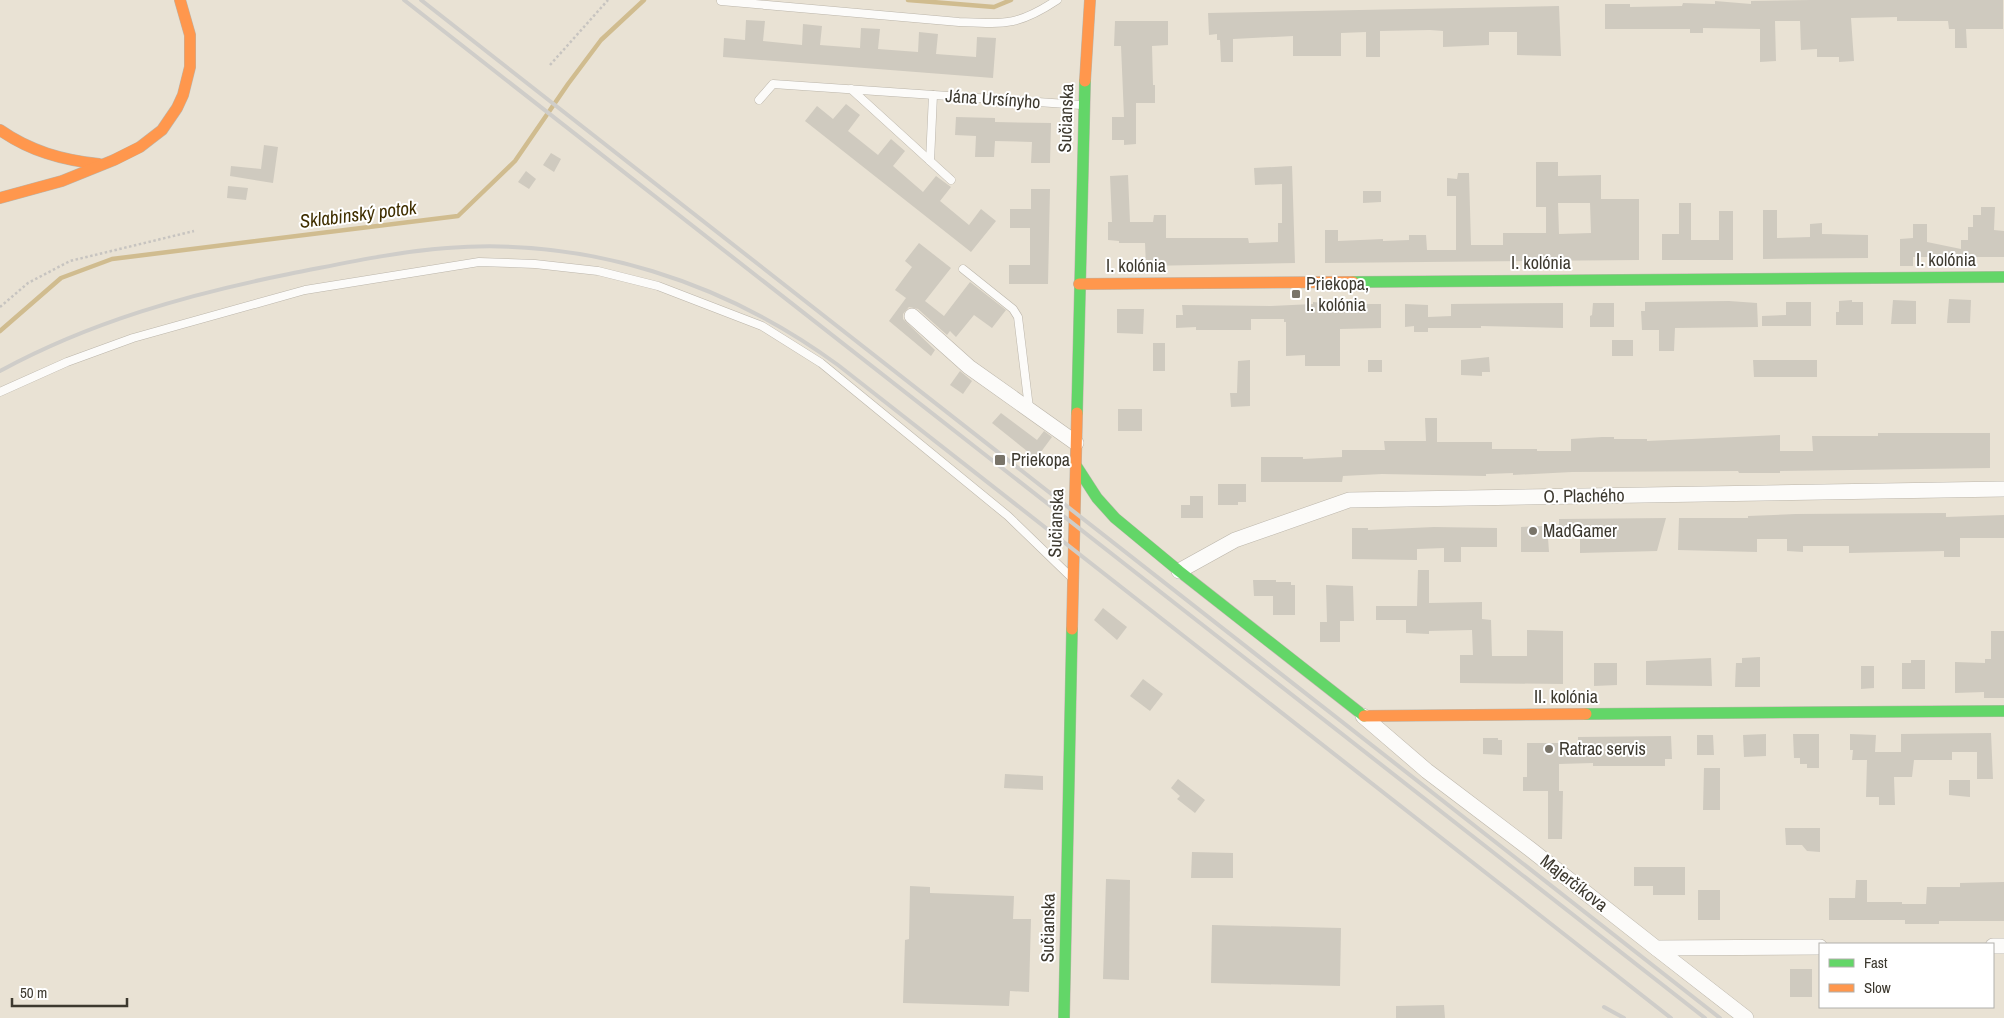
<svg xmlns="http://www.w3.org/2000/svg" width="2004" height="1018" font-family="'Archivo Narrow',sans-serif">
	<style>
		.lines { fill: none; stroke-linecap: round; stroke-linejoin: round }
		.stream { stroke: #d0bc8f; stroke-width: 4.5 }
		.building { fill: #cfcabf; fill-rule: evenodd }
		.lane-casing { stroke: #bbb5aa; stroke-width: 9 }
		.street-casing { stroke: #bbb5aa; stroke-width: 16 }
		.fast-casing { stroke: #bbb5aa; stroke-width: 12 }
		.slow-casing { stroke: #bbb5aa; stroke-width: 12 }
		.path { stroke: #c7c4c0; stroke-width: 2.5; stroke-dasharray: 2.5 2.5; stroke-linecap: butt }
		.lane { stroke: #fcfbf9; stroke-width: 8 }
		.street { stroke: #fcfbf9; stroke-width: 15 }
		.fast { stroke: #63d668; stroke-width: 11 }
		.slow { stroke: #ff974d; stroke-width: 11 }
		.rail { stroke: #cfcdc9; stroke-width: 4 }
		.poi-dot { fill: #797469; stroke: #fff; stroke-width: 2 }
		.labels { text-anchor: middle; stroke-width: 4; stroke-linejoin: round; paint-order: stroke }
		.street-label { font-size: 18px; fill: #3d392f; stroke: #fff }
		.poi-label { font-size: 18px; fill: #3d392f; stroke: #fff; text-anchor: start }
		.water-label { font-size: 19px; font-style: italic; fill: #402f00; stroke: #fff }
	</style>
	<rect width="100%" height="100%" fill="#e9e2d4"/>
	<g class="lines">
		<g class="stream">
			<path d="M908,0L994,7L1011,0"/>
			<path d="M0,331L61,278L112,259L458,216L515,161L568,84L601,40L644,0"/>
		</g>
	</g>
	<g class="building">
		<path d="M1811,0H2003V29H1966L1967,48H1955V29H1949L1948,21H1897V17L1851,18L1854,61L1839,62V57H1817V49L1801,50L1800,21H1775L1776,61L1760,62V29L1703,28V33H1690V29H1605V4H1630V7L1682,6L1683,3L1715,4V1L1751,4V1Z"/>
		<path d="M1559,6L1561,56L1517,55V32H1489V45L1443,47V31L1430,30L1380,31V57H1366V32L1341,33V56H1293V36L1233,39V62H1221L1220,40H1217V34L1209,35L1208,13Z"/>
		<path d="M746,20L765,21L763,41L802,45L803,24L822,26L820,45L860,48L861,28L880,29L878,49L918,52L919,32L938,34L936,54L976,57L977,37L996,38L993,78L723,57L724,38L745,40Z"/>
		<path d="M1115,21H1168V45L1152,46L1153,85H1155V103H1136V144L1124,145V140H1112V117H1124L1121,46H1114Z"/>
		<path d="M846,104L860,115L848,131L878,155L891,139L905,151L893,166L923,192L936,176L951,187L940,201L969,225L981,209L996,221L971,252L805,121L817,106L833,119Z"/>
		<path d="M956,117L995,118V122L1051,123L1050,163H1031L1032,142L995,141L994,157H975L976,136L955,135Z"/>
		<path d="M264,145L278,147L273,183L230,176L231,166L261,169Z"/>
		<path d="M551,153L561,159L554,172L543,165Z"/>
		<path d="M1536,162H1558V176L1601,175V199H1639V260L1325,263V230H1338V241L1383,239V241L1409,240V235H1426L1427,250H1456V196H1447V178L1457,179L1458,173H1469L1471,245H1503V233H1546V207H1536ZM1558,203H1590L1591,233L1559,234Z"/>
		<path d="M1292,166L1295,263L1146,266L1145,243H1119V241L1108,240V222H1112L1110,176L1128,175L1130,222H1153L1154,215H1166V238H1248L1249,243L1278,242V223H1282V184L1255,185L1254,168Z"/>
		<path d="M526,171L536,179L529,189L518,182Z"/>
		<path d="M228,186L248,188L246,200L227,198Z"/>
		<path d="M1031,189H1050L1048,284H1009V265H1030V228H1010V209H1031Z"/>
		<path d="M1363,191H1381V202L1363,203Z"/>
		<path d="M1679,203H1691V240H1719V211H1733V260H1662V234H1679Z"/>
		<path d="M1981,207H1995L1994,230L2004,231V257H1942V260L1928,257H1913V266H1900V239L1913,238V224H1927V242L1961,249V240H1968V227H1973V215H1981Z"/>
		<path d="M1763,210H1777V238L1810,237V224L1822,223V234L1868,235V258L1763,259Z"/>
		<path d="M919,243L951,268L925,301L944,316L970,282L1006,310L992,328L974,315L956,337L950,331L947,335L918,309L909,307L903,314V319L935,350L931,356L889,321L906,298L895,290L912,267L905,261Z"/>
		<path d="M1949,299L1971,300L1970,323H1947Z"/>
		<path d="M1852,300V302H1863V325H1836V312H1839V301Z"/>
		<path d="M1893,300L1916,301V324H1891Z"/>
		<path d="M1729,301L1757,303L1758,327L1675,328L1674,351H1659V330H1642L1641,311H1645V302Z"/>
		<path d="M1313,302L1339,304H1381V328L1340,329V366H1305V355L1286,356V322H1284V319H1251V330H1196V327L1176,328V315H1183L1182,305L1271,306L1313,304Z"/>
		<path d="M1786,302H1811V326H1762V316L1786,315Z"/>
		<path d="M1563,303V328L1481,326V328H1428V332H1414V326L1405,327V304L1428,305V317L1451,316V304Z"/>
		<path d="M1593,303H1614V327H1590V316L1592,315Z"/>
		<path d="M1117,309H1144L1143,334L1117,333Z"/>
		<rect x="1612" y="340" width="21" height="16"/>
		<rect x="1153" y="343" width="12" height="28"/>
		<path d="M1489,357L1490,372H1482V376L1461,375V360Z"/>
		<path d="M1250,360V406L1231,407L1230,393H1237L1238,361Z"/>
		<rect x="1368" y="360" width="14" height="12"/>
		<path d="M1753,360H1817V377H1754Z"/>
		<path d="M960,371L972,381L963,394L950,385Z"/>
		<rect x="1118" y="409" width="24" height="22"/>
		<path d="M1001,413L1037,440L1044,431L1052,437L1035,460L1025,452L1027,451L992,423Z"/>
		<path d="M1425,418H1437V442H1492V449H1537V451H1571V439L1602,437H1614V439H1647V441L1780,435V451H1813L1812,436H1878V433H1990V468L1780,471V473H1739L1738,471L1572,472L1513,475V473L1486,474V476L1382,474L1343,476L1342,482H1261V457H1303V459L1342,457V450H1385L1384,441H1426Z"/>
		<path d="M1218,484H1246V502H1238V505H1218Z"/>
		<path d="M1190,496H1203V518H1181V505H1190Z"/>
		<path d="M1946,513V517L2004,515V538H1960V557H1944V551L1849,553V546H1803V552L1787,551V539H1757V552L1678,550L1679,518H1748V516L1796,514Z"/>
		<path d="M1666,518L1657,551L1580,553V538H1548L1549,552H1521V527L1543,526V524L1559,525V519Z"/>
		<path d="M1434,527L1497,528V547H1461V562H1444V548L1417,549V560L1352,559V528H1368V530Z"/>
		<path d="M1418,570H1429V603L1482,602V619L1491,620L1492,656H1527V630L1563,631V684L1460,683V655H1473L1472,630L1429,631V634L1406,633V620H1376V606H1417Z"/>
		<path d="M1253,580H1276V582H1291V585H1295V615H1273V596H1254Z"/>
		<path d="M1326,585L1353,586L1354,621H1340V642H1320V622H1327Z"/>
		<path d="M1103,608L1127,627L1117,640L1094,620Z"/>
		<path d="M1991,631H2004V698H1984V692L1955,693V662L1985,663V659H1991Z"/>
		<path d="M1760,657V687H1735L1736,663H1742V658Z"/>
		<path d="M1711,658L1712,686L1646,685V661Z"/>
		<path d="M1911,660H1925V689H1902V663H1911Z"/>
		<path d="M1594,663H1617V685L1594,686Z"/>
		<path d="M1861,666H1874V688L1861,689Z"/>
		<path d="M1143,679L1163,694L1150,711L1130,696Z"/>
		<path d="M1991,733L1993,779H1977V752H1952V760H1914L1912,777H1894L1895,805H1879V797H1866L1867,760H1852L1853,750H1850V734L1876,735L1875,752H1901V734Z"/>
		<path d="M1766,734V756L1744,757L1743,735Z"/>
		<path d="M1793,734H1819V768H1807V764H1800V758H1794Z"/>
		<path d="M1697,735H1713L1714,755H1697Z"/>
		<path d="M1671,736L1672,759H1665V766H1593V763L1559,764V791H1563L1562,839H1548V791H1523V777H1527V743H1578V737Z"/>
		<path d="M1483,738H1498V740H1502V755L1483,754Z"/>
		<path d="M1704,768H1720V810H1703Z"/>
		<path d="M1005,774L1043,776V790L1004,788Z"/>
		<path d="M1178,779L1205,800L1195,813L1177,799L1180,796L1171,788Z"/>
		<path d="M1949,780H1970V797L1949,795Z"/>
		<path d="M1785,828H1820V852L1807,851L1802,845H1786Z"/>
		<path d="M1192,852L1233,853V878H1191Z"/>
		<path d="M1634,867H1685V895H1653V886H1634Z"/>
		<path d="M1106,879L1130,880L1129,980L1103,979Z"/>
		<path d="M1856,880H1867V902H1902V904H1926L1927,887H1960V883L2004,882V921H1939V924H1905V920H1829V898H1855Z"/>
		<path d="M910,886L930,887V893L1014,896L1013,919H1031L1029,992L1010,991L1009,1006L903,1003L905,940L909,939Z"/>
		<rect x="1698" y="890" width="22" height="30"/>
		<path d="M1212,925L1341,928L1340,986L1211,983Z"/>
		<rect x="1790" y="969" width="22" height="28"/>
		<path d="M1444,1005L1445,1018H1396V1006Z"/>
	</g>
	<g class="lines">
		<g class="lane-casing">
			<g id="lane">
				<path d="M721,1L959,22C1005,24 1018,26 1057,0"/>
				<path d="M851,89L951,180"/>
				<path d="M759,100L773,84L1081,105"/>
				<path d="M930,161L933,95"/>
				<path d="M963,269L1013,309L1018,317L1029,408"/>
				<path d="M0,392L67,362L133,338L305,290L479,262L535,264L598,271L658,286L762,326L821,363L1008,516L1071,577"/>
			</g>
		</g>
		<g class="street-casing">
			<g id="street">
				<path d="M912,316L969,367L1076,443"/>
				<path d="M1179,571L1235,540L1349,500L2004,489"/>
				<path d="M1363,716L1427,771L1530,849L1656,948L1820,947"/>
				<path d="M1993,946H2004"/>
				<path d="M1656,948L1746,1018"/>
			</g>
		</g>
		<g class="fast-casing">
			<g id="fast">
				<path d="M1353,282L2004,277"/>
				<path d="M1077,413L1085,81"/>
				<path d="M1075,464L1097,498L1115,518L1179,571L1364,716"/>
				<path d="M1586,714L2004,711"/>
				<path d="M1064,1018L1072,629"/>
			</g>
		</g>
		<g class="slow-casing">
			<g id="slow">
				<path d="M1085,81L1090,0"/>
				<path d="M0,130C30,151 62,160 99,164"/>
				<path d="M0,198L62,181L114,160L140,147L162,130L177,108L183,95L190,67V35L180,0"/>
				<path d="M1079,284L1353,282"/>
				<path d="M1072,629L1077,413"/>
				<path d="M1364,716L1586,714"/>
			</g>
		</g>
		<g class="path">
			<path d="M550,65L608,0"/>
			<path d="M0,307L28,283L70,261L194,231"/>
		</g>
		<use href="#lane" class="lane"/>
		<use href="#street" class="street"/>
		<use href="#fast" class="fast"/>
		<use href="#slow" class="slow"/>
		<g class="rail">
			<path d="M404,0L1705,1018"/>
			<path d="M421,0L1720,1018"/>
			<path d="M0,371C90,322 189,294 289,274C341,264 393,252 447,248C587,237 725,282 838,365L1671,1018"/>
			<path d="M1604,1007L1624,1018"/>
		</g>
	</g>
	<g class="poi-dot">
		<rect x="1291" y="289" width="10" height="10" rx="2.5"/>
		<rect x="994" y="454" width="12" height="12" rx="2.5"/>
		<circle cx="1533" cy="531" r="5"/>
		<circle cx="1549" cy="749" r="5"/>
	</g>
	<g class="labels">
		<g class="street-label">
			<text transform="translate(993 99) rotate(4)" y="6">Jána Ursínyho</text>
			<text transform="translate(1066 118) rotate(-88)" y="6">Sučianska</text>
			<text x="1946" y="266">I. kolónia</text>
			<text x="1541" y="269">I. kolónia</text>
			<text x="1136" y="272">I. kolónia</text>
			<text transform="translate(1584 496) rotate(-1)" y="6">O. Plachého</text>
			<text transform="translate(1056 523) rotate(-88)" y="6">Sučianska</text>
			<text x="1566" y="703">II. kolónia</text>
			<text transform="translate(1574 883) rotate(38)" y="6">Majerčíkova</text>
			<text transform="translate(1048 928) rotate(-89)" y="6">Sučianska</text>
		</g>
		<g class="poi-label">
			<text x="1306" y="290">Priekopa,<tspan x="1306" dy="21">I. kolónia</tspan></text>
			<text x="1011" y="466">Priekopa</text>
			<text x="1543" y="537">MadGamer</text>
			<text x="1559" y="755">Ratrac servis</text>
		</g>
		<g class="water-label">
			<text transform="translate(358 214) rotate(-7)" y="7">Sklabinský potok</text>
		</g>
	</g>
	<rect x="1819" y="943" width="175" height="65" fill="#ffffff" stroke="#b1b0ac"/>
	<rect x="1829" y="959" width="25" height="8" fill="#63d668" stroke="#b1b0ac"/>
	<text x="1864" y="968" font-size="15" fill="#3d392f">Fast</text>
	<rect x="1829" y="984" width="25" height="8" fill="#ff974d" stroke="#b1b0ac"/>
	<text x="1864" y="993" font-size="15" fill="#3d392f">Slow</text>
	<path d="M12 998v8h115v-8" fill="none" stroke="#3d392f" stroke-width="2.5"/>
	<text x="20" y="998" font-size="15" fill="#3d392f" stroke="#ffffff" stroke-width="4" paint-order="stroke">50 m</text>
</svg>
